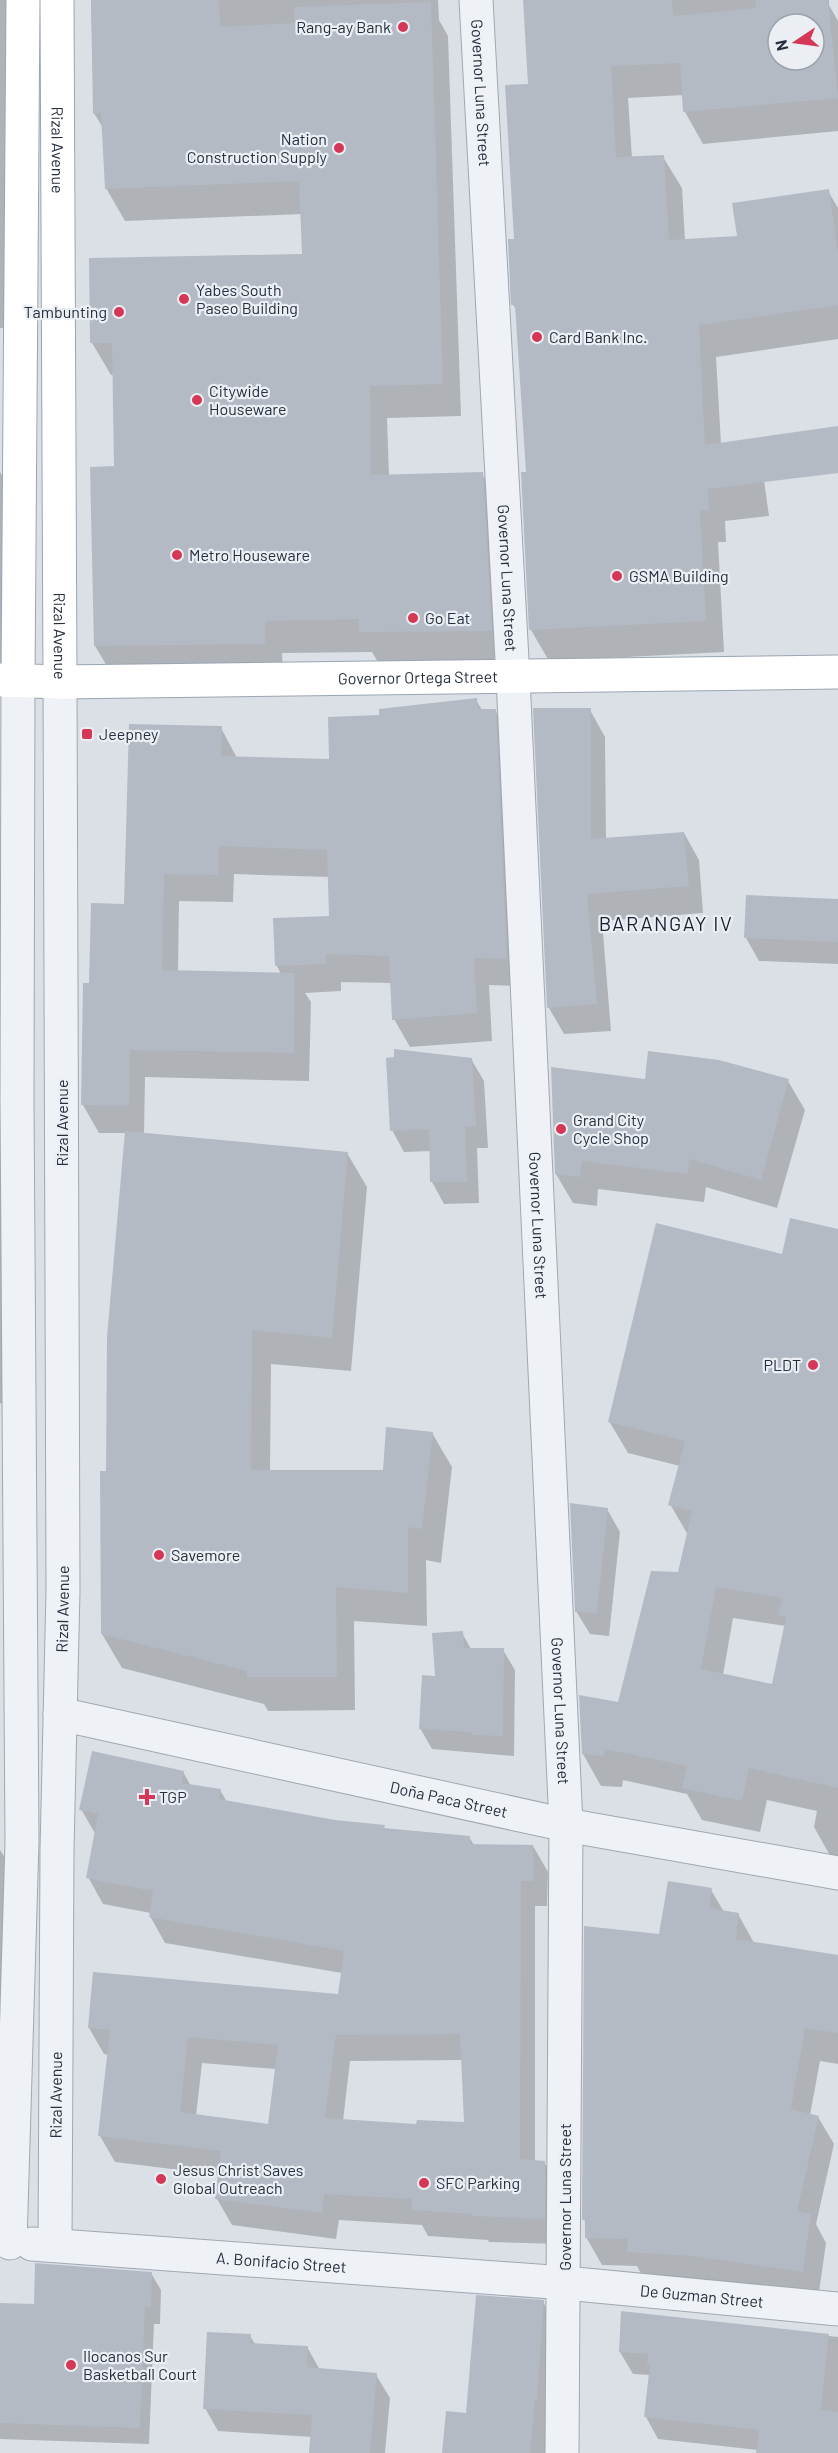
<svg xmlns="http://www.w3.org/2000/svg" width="838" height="2453" font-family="Barlow,sans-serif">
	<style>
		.shadow { fill: #0003; fill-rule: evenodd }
		.building { fill: #b3bac4; fill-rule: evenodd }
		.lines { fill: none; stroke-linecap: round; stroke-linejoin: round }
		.minor-casing { stroke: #a1a7b1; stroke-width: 35 }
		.major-casing { stroke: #9aa5b3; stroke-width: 35 }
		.minor { stroke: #eef1f5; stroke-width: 33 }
		.major { stroke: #fff; stroke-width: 33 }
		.poi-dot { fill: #d43856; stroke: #ebeff4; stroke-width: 2 }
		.labels { text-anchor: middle; stroke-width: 4.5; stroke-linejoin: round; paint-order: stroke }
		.poi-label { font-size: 16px; fill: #252f3d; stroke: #ebeff4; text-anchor: start }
		.street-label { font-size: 16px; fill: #252f3d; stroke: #ebeff4 }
		.quarter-label { font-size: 20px; letter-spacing: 1.5px; fill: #17202e; stroke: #ebeff4 }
	</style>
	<rect width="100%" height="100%" fill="#dbe0e7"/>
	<g class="shadow">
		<path d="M0,0H10L8,328H0Z"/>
		<path d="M91,0H438L439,20L448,36L461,416L387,418L389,476L482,474L501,506L509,663L379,664L372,652L282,653L283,676L114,678L95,646L116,468L114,375H111L92,343L303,256L302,214L125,221L106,188L103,128L94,113Z"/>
		<path d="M524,0H829V5L838,21V131L703,144L685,112L684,95L628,98L632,158L663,157L682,188L685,241L738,238L828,191L838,208V339L716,357L721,444L763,473L769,516L725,521L726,542H718L724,652L549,661L531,630L528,473L517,312L513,304L515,240L529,85ZM778,24H814V60H778Z"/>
		<path d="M0,472L11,492V536L0,688Z"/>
		<path d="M476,700L482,710H495L511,738L522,986L489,985L492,1041L410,1047L394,1019L392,983L341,982V991L305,993L311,1002L309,1081L145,1077L144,1134L347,1153L367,1187L351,1371L271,1364L270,1471H385L432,1433L452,1467L441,1563L426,1560L427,1626L354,1621L355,1710L268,1711L264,1704L122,1668L102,1634L107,1473L127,1133H99L83,1105L91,985L126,905L221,728L237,758L330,761L381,717ZM234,874L329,877L330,917L277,966L281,974L178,972L179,901L233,902Z"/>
		<path d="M590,710L605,737L606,840L684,833L699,860L703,913L602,921L611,1031L564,1034L549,1008Z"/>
		<path d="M0,874L12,895L3,1404L0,1403Z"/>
		<path d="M838,900V964L759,961L746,938Z"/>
		<path d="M471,1059L484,1081L488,1148H477L479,1203L444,1204L432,1182L431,1151L404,1152L392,1130Z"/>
		<path d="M646,1080L788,1081L805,1110L777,1208L706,1187L704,1202L598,1189L597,1206L573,1203L556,1174Z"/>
		<path d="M838,1231V1860L832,1859L814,1827L817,1811L767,1800L760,1832L702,1820L687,1794L623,1780L622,1787L601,1786L583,1754L619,1704L679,1574L688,1535L670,1504L680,1466L628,1453L609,1421L783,1256ZM733,1618L786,1626L773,1686L723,1675Z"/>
		<path d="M607,1509L620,1532L609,1636L590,1634L576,1611Z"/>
		<path d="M462,1633L471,1649L503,1650L515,1670L514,1756L432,1749L420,1728L437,1678Z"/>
		<path d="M183,1772L191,1786L220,1790L227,1802L335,1822L384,1827L386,1830L469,1837L474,1845L533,1846L548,1872L547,1906H535V2162H544L559,2188V2244L489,2242L488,2240L428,2236L422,2225L339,2220L336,2239L232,2225L217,2199L220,2175L115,2162L100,2136L109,2055L104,2054L89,2028L340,1995L342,1973L165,1943L150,1916L151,1913L103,1904L88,1877L96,1835L81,1809ZM463,2060L466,2124L418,2126L343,2121L350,2061ZM202,2063L276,2069L269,2126L196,2116Z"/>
		<path d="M0,1850L20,1882L0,2211Z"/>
		<path d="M711,1890L724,1912L738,1914L754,1943L838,1957V2064L820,2061L810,2115L818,2117L834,2144L816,2224L826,2243L818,2299L644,2279L637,2266L602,2265L586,2237V2224L584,2219L661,1935Z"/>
		<path d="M151,2273L161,2290L160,2324H154L149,2444L0,2439V2304L35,2306Z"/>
		<path d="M543,2302L559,2329L547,2453H444Z"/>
		<path d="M623,2313L838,2337V2453H757L758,2450L658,2439L646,2417L650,2375L633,2374L620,2352Z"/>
		<path d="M250,2336L255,2344L307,2347L320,2370L376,2375L390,2398L385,2453H310L312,2437L218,2431L205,2408Z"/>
	</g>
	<g class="building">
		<path d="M91,0H219L220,27L294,23V7L431,2L443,384L370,386L371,475L483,472L492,631L359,632V619L265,621V644L94,646L90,467L114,466L112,343H90L89,258L302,254L299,181L105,189L101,113L93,114Z"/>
		<path d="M523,0H672L673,16L756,8L755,0H828L838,98L683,112L680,63L611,66L616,157L664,155L669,240L737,236L732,203L829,189L838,255V305L699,325L705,445L838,426V473L708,489L709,510L700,511L706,621L529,630L521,472H526L515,305H511L508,239H514L505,85L528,84ZM778,24H814V60H778Z"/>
		<path d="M477,698L478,709H496L507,959L474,958L477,1013L392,1020L389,956L326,954V964L275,966L273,918L329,916L327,850L219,846L218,875L164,874L162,970L295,973L294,1053L130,1050L129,1106L81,1105L83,983H89L91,903L124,904L129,724L222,726L221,756L329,759L328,717L379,715V709Z"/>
		<path d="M533,708H591V839L684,832L689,886L587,894L597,1004L547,1008Z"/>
		<path d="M746,895L838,899V942L744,938Z"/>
		<path d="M394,1049L472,1058L476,1126L465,1127L467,1182H430L429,1129L390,1131L386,1058L394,1057Z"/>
		<path d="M648,1051L719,1060L789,1079L761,1180L689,1159L688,1174L582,1161L580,1177L555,1174L551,1067L645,1079Z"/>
		<path d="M125,1131L348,1152L332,1338L252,1330L251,1470H383L386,1427L433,1432L422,1529L408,1527V1593L336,1587L337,1677H247V1671L101,1634L100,1471H106L107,1337Z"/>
		<path d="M790,1218L838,1229V1788L749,1768L742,1801L682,1788L687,1766L605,1749L604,1756L582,1754L579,1695L618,1702L651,1571L678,1572L692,1511L668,1505L685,1441L608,1422L656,1223L782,1254ZM716,1587L782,1598L778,1615L786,1617L772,1684L701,1669Z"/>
		<path d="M570,1503L608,1508L597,1613L575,1612Z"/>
		<path d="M463,1631L464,1648H504L503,1736L472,1735V1732L419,1729L422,1675L435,1676L432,1633Z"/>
		<path d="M92,1751L184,1771L182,1783L221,1789L219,1799L335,1820L385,1825L384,1828L470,1836V1844L533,1845V1881H521L520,2159L545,2161V2219L472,2216V2214L412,2210V2199L324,2194L322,2213L215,2199L221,2151L98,2136L110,2030L88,2028L93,1972L338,1994L344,1951L149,1917L153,1891L86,1878L98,1814L79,1810ZM460,2034L464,2122L417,2120L416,2124L325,2118L336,2035ZM188,2037L278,2045L268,2124L180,2112Z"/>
		<path d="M668,1881L712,1888L709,1908L739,1913L736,1939L838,1955V2033L805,2028L791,2109L819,2116L797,2211L811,2214L803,2272L693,2256L627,2252L628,2239L585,2238V2220H582L584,1926L659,1934Z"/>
		<path d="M35,2263L152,2272L151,2307H145L140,2428L0,2423V2303L34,2304Z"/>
		<path d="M476,2295L544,2300L537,2400H535L530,2453H442L446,2411L466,2413Z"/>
		<path d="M621,2311L829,2334L821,2410L838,2412V2453H756L759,2430L644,2417L650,2364H647L648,2354L619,2352Z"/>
		<path d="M207,2332L251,2334L250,2343L308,2346L307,2367L377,2373L370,2453H309L312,2415L203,2409Z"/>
	</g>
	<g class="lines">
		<g class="minor-casing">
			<g id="minor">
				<path id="s1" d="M476,0L513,678L566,1825L562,2453"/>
				<path id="s2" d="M60,1714L566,1825L838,1873"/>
				<path d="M10,2243L22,1842L17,1101L18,680"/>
				<path id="s3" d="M32,2244L565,2283L838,2309"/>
				<path id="s4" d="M55,2245L57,1850L63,1591L60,682"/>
			</g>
		</g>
		<g class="major-casing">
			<g id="major">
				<path id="s5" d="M57,0L60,682"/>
				<path id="s6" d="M0,680L60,682L838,672"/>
				<path d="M18,680L23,0"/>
			</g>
		</g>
		<use href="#minor" class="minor"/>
		<use href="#major" class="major"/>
	</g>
	<g class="poi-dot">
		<circle cx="403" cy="27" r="6"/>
		<circle cx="339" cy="148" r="6"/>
		<circle cx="184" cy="299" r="6"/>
		<circle cx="119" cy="312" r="6"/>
		<circle cx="537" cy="337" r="6"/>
		<circle cx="197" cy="400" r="6"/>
		<circle cx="177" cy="555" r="6"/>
		<circle cx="617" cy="576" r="6"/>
		<circle cx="413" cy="618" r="6"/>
		<rect x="81" y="728" width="12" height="12" rx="3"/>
		<circle cx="561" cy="1129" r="6"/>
		<circle cx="813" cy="1365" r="6"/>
		<circle cx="159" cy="1555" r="6"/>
		<path d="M144 1788h6v6h6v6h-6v6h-6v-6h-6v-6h6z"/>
		<circle cx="161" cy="2179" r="6"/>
		<circle cx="424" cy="2183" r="6"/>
		<circle cx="71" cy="2365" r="6"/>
	</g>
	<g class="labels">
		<g class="poi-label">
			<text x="391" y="33" text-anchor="end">Rang-ay Bank</text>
			<text x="327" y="145" text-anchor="end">Nation<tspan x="327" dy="18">Construction Supply</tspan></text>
			<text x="196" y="296">Yabes South<tspan x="196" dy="18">Paseo Building</tspan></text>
			<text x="107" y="318" text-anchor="end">Tambunting</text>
			<text x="549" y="343">Card Bank Inc.</text>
			<text x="209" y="397">Citywide<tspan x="209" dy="18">Houseware</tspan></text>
			<text x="189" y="561">Metro Houseware</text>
			<text x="629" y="582">GSMA Building</text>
			<text x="425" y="624">Go Eat</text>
			<text x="99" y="740">Jeepney</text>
			<text x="573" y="1126">Grand City<tspan x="573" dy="18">Cycle Shop</tspan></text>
			<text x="801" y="1371" text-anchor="end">PLDT</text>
			<text x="171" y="1561">Savemore</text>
			<text x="159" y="1803">TGP</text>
			<text x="173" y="2176">Jesus Christ Saves<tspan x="173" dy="18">Global Outreach</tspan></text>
			<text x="436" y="2189">SFC Parking</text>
			<text x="83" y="2362">Ilocanos Sur<tspan x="83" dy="18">Basketball Court</tspan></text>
		</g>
		<g class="street-label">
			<text dy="6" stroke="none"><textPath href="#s1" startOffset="93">Governor Luna Street</textPath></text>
			<text dy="6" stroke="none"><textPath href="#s5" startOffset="150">Rizal Avenue</textPath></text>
			<text dy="6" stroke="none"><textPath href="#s1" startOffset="579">Governor Luna Street</textPath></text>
			<text dy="6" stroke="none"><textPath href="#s5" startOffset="636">Rizal Avenue</textPath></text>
			<text dy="6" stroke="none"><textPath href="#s6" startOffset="418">Governor Ortega Street</textPath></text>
			<text transform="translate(62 1123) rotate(-90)" y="6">Rizal Avenue</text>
			<text dy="6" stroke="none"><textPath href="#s1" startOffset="1227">Governor Luna Street</textPath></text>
			<text dy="6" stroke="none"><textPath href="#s4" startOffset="636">Rizal Avenue</textPath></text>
			<text dy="6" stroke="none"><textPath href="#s1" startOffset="1713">Governor Luna Street</textPath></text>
			<text dy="6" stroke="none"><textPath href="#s2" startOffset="398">Doña Paca Street</textPath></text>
			<text dy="6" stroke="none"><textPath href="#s4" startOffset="150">Rizal Avenue</textPath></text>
			<text transform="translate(565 2197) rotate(-90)" y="6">Governor Luna Street</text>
			<text dy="6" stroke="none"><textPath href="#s3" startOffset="250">A. Bonifacio Street</textPath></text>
			<text dy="6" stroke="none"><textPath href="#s3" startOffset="672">De Guzman Street</textPath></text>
		</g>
		<g class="quarter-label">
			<text x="666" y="931">BARANGAY IV</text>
		</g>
	</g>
	<g transform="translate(796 42) rotate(257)"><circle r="28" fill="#ebeff4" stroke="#9ca2ab" stroke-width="1.5"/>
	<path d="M0-4.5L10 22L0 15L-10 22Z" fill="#d43856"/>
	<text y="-9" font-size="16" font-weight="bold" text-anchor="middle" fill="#252f3d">N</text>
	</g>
</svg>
